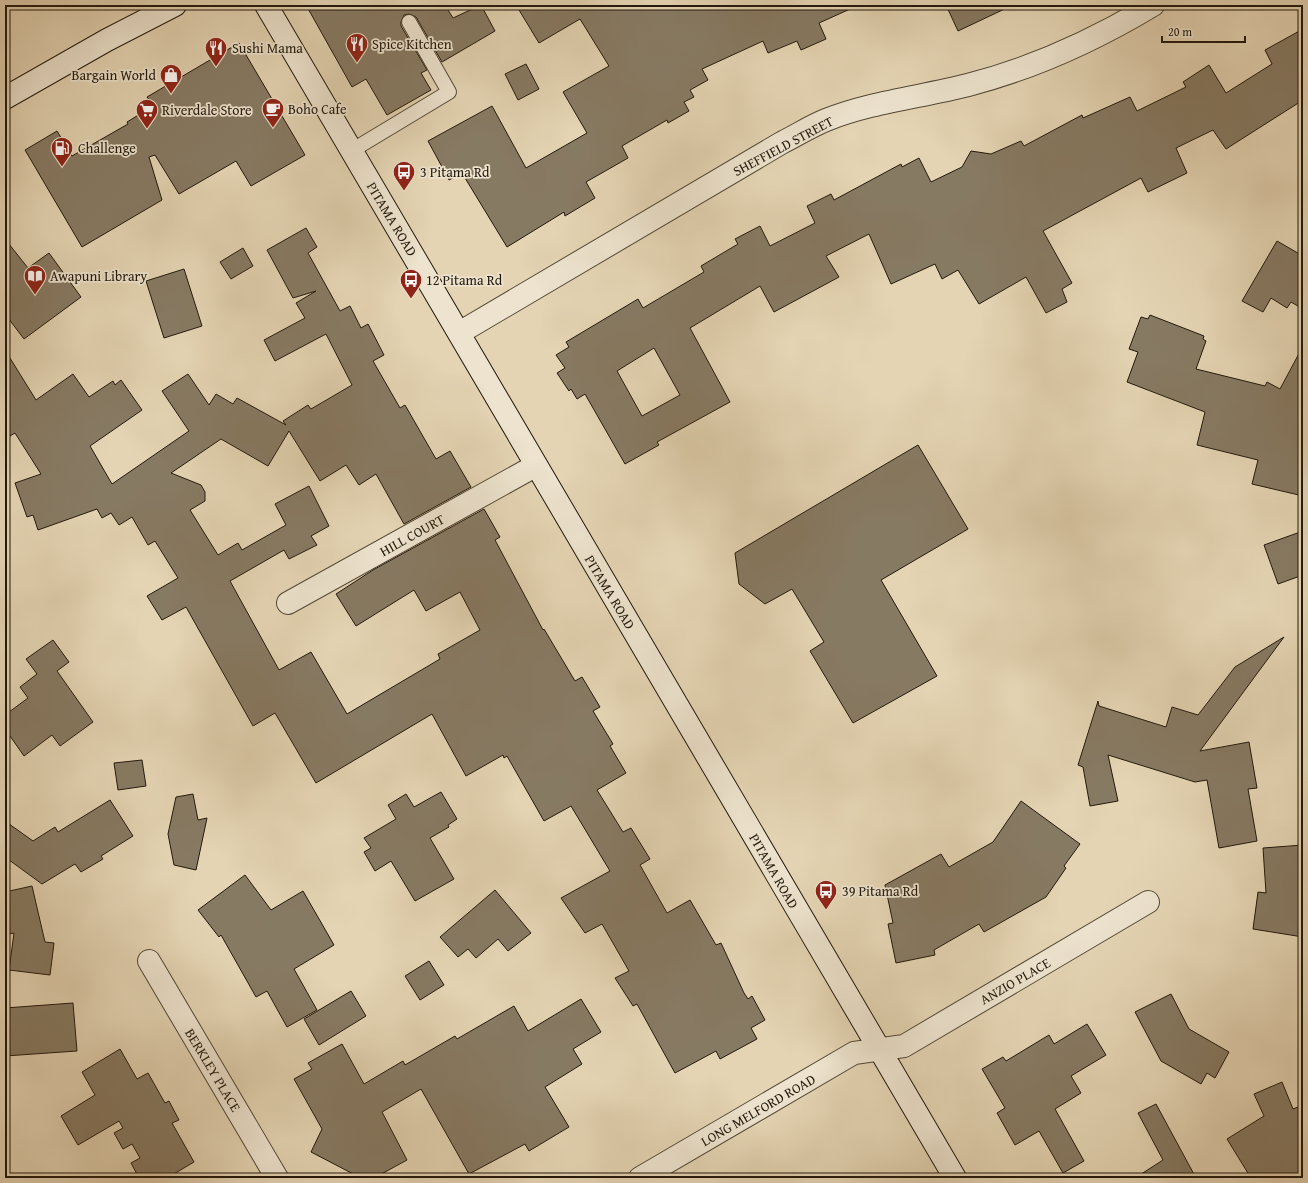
<svg xmlns="http://www.w3.org/2000/svg" width="1308" height="1183" font-family="'Gentium Book Plus',serif">
	<style>
		.building { fill: #877a63; stroke: #22190c; fill-rule: evenodd }
		.lines { fill: none; stroke-linecap: round; stroke-linejoin: round }
		.lane-casing { stroke: #524836; stroke-width: 16 }
		.street-casing { stroke: #524836; stroke-width: 24 }
		.secondary-casing { stroke: #22190c; stroke-width: 24 }
		.lane { stroke: #ede3ce; stroke-width: 14 }
		.street { stroke: #ede3ce; stroke-width: 22 }
		.secondary { stroke: #ede3ce; stroke-width: 22 }
		.labels { text-anchor: middle; stroke-width: 3.5; stroke-linejoin: round; paint-order: stroke }
		.poi-label { font-size: 14px; fill: #22190c; stroke: #ede3ce; text-anchor: start }
		.street-label { font-size: 14px; fill: #22190c; stroke: #ede3ce }
	</style>
	<rect width="100%" height="100%" fill="#e4d4b3"/>
	<filter id="stains"><feTurbulence type="fractalNoise" baseFrequency=".005" numOctaves="4"/><feColorMatrix values="0 0 0 0 .2 0 0 0 0 .09 0 0 0 0 .02 0 0 0 .5 -.17"/></filter>
	<radialGradient id="worn" r=".72"><stop offset=".6" stop-color="#630" stop-opacity="0"/><stop offset="1" stop-color="#630" stop-opacity=".3"/></radialGradient>
	<g class="building">
		<path d="M306,5H445L453,18L481,5L495,31L442,62L416,17L409,14L404,15L401,22V26L427,70L421,73L431,90L387,115L366,79L352,87Z"/>
		<path d="M516,5H859L819,23L826,39L801,50L797,41L768,53L763,41L702,69L708,80L690,90L694,97L684,102L689,111L668,123L667,120L622,146L628,158L586,182L595,198L565,216L564,212L507,247L462,173L449,180L428,141L492,106L526,168L587,133L563,92L609,66L580,19L539,43Z"/>
		<path d="M946,5H1013L958,31Z"/>
		<path d="M1303,29V100L1226,149L1213,130L1176,148L1187,173L1148,192L1141,178L1043,231L1072,283L1062,289L1067,302L1046,313L1026,277L979,304L958,270L942,279L935,264L891,284L869,234L826,256L839,277L774,312L760,286L690,328L730,402L657,442L659,445L625,464L585,394L577,399L571,389L569,391L557,373L565,368L556,355L569,347L566,342L638,299L643,308L704,272L701,266L738,244L735,239L760,226L770,246L815,223L807,206L831,194L834,200L901,164L902,167L919,158L931,182L962,167L971,151L991,154L1021,141L1024,146L1082,115L1083,118L1130,97L1137,111L1186,87L1183,82L1209,65L1226,93L1272,64L1265,50ZM654,348L680,395L642,416L617,371Z"/>
		<path d="M239,43L305,155L251,186L236,161L179,194L155,155L149,157L162,200L82,247L25,150L57,131L72,156L128,124L127,122L153,106L147,97Z"/>
		<path d="M526,64L539,89L518,100L505,74Z"/>
		<path d="M306,228L317,247L308,253L340,311L350,306L361,328L368,324L384,355L373,361L400,408L405,405L436,459L450,451L471,487L404,524L376,474L359,485L346,465L320,481L289,431L268,466L221,439L171,473L201,485L205,492V501L190,510L218,555L238,543L242,550L286,525L275,504L309,486L329,526L311,536L317,545L289,559L284,550L230,581L279,670L311,652L347,714L440,659L438,654L480,630L460,592L426,611L414,590L356,626L336,594L373,570L484,509L500,537L495,540L543,630L544,629L575,681L582,677L600,707L593,711L613,744L610,746L626,773L597,790L623,832L631,828L650,859L640,865L667,913L690,900L716,945L721,943L744,993L748,999L752,996L765,1020L751,1028L757,1039L720,1059L716,1051L675,1073L637,1004L633,1006L615,978L629,971L602,924L585,933L561,898L610,871L571,806L544,821L507,756L504,758L503,755L466,776L432,714L316,783L275,713L253,726L186,607L162,620L147,596L178,578L155,541L148,545L132,517L119,525L111,513L102,518L97,509L38,530L33,515L27,517L15,483L41,474L15,433L5,439V350L36,400L73,374L89,397L113,381L115,385L121,380L142,410L90,446L112,484L189,431L162,391L188,374L209,405L216,394L233,404L237,398L286,425L283,421L308,405L311,409L352,385L326,334L275,361L264,340L305,318L296,303L316,291L293,298L267,250Z"/>
		<path d="M5,239L28,268L49,253L81,297L24,339L5,314Z"/>
		<path d="M1277,241L1303,256V309L1291,302L1287,308L1271,298L1263,312L1242,301Z"/>
		<path d="M243,248L253,266L231,279L220,262Z"/>
		<path d="M184,269L202,326L164,338L146,281Z"/>
		<path d="M1150,315L1204,336L1203,339L1206,341L1196,369L1265,386L1267,382L1280,389L1303,346V496L1252,484L1258,460L1197,445L1205,412L1127,382L1138,352L1129,349L1141,317L1148,319Z"/>
		<path d="M918,445L968,529L881,580L937,676L853,723L810,651L824,642L792,589L765,604L739,584L735,553Z"/>
		<path d="M1303,531V575L1278,584L1264,545Z"/>
		<path d="M1284,637L1200,751L1249,742L1257,788L1248,789L1257,841L1219,848L1207,780L1195,782L1108,755L1118,801L1090,806L1083,767L1078,765L1098,701L1099,706L1166,727L1172,707L1198,715L1235,667Z"/>
		<path d="M53,640L69,662L57,671L93,722L60,746L52,735L24,756L5,729V715L28,698L20,687L37,674L26,659Z"/>
		<path d="M142,760L146,786L118,790L114,763Z"/>
		<path d="M441,792L457,819L448,825L449,827L430,838L454,879L415,901L391,861L375,871L364,852L371,848L364,838L396,819L388,805L406,794L414,807Z"/>
		<path d="M193,794L198,820L207,818L196,870L174,865L168,834L176,797Z"/>
		<path d="M110,800L133,836L101,856L103,859L81,872L75,864L42,884L5,857V821L33,841L55,827L58,832Z"/>
		<path d="M1021,801L1080,844L1064,866L1066,868L1046,897L984,932L979,924L934,950L935,955L896,963L888,924L893,923L885,885L941,854L949,867L993,842Z"/>
		<path d="M1303,845V937L1253,929L1258,892L1266,893L1263,848Z"/>
		<path d="M245,875L271,910L303,891L334,945L294,969L317,1010L287,1027L267,991L256,997L221,935L219,937L198,910Z"/>
		<path d="M32,886L45,942L54,943L50,975L9,970L14,933L5,935V892Z"/>
		<path d="M495,890L531,933L508,951L498,939L476,958L468,949L458,957L440,937Z"/>
		<path d="M429,961L444,985L420,1000L405,976Z"/>
		<path d="M351,991L366,1016L319,1045L304,1019Z"/>
		<path d="M1171,994L1189,1029L1229,1052L1215,1078L1207,1073L1201,1084L1161,1061L1135,1012Z"/>
		<path d="M581,999L601,1032L573,1049L582,1064L545,1087L569,1127L529,1151L525,1144L469,1174L421,1089L382,1112L407,1160L374,1178H361L311,1152L322,1129L294,1079L312,1069L308,1063L342,1044L364,1084L403,1061L405,1065L455,1036L457,1039L514,1006L528,1031Z"/>
		<path d="M73,1003L77,1051L5,1056V1008Z"/>
		<path d="M1087,1024L1106,1055L1071,1076L1081,1093L1055,1109L1084,1161L1063,1173L1039,1131L1015,1145L997,1113L1005,1108L982,1069L1003,1057L1006,1061L1049,1035L1054,1044Z"/>
		<path d="M120,1049L137,1079L148,1073L165,1103L169,1101L179,1120L172,1123L194,1162L167,1178H139L131,1163L140,1158L132,1144L123,1149L114,1133L123,1128L119,1121L78,1145L61,1116L95,1095L82,1072Z"/>
		<path d="M1282,1082L1293,1109L1303,1105V1178H1251L1227,1139L1264,1116L1254,1094Z"/>
		<path d="M1156,1104L1196,1178H1135L1163,1160L1138,1113Z"/>
	</g>
	<g class="lines">
		<g class="lane-casing">
			<path id="lane" d="M351,151L449,92L409,22"/>
		</g>
		<g class="street-casing">
			<g id="street">
				<path d="M459,333L783,142C797,135 811,126 826,120C871,102 921,97 968,85C1034,68 1095,40 1153,5"/>
				<path d="M288,603L535,466"/>
				<path d="M149,961L277,1178"/>
				<path d="M640,1178L854,1053L904,1046L1148,902"/>
			</g>
		</g>
		<g class="secondary-casing">
			<g id="secondary">
				<path d="M266,5C495,396 725,787 955,1178"/>
				<path d="M5,98L107,40L175,5"/>
			</g>
		</g>
		<use href="#lane" class="lane"/>
		<use href="#street" class="street"/>
		<use href="#secondary" class="secondary"/>
	</g>
	<defs>
		<g id="restaurant-pin" transform="scale(1.15)"><path d="M0 17L-7.5 6A9.5 9.5 0 1 1 7.5 6Z" fill="#8f2418" stroke="#ede3ce"/><path d="M-5-6h1v4h1v-4h1v4h1v-4h1v5L-1.5 .5V6h-2V.5L-5-1ZM5-6V6H3V1.5H1.5Q1.5-4 5-6Z" fill="#fff"/></g>
		<g id="shop-pin" transform="scale(1.15)"><path d="M0 17L-7.5 6A9.5 9.5 0 1 1 7.5 6Z" fill="#8f2418" stroke="#ede3ce"/><path d="M-5-2.5h2.3a2.7 3.5 0 0 1 5.4 0H5L5.5 6h-11ZM-1.5-2.5h3a1.5 2.3 0 0 0-3 0Z" fill="#fff"/></g>
		<g id="cafe-pin" transform="scale(1.15)"><path d="M0 17L-7.5 6A9.5 9.5 0 1 1 7.5 6Z" fill="#8f2418" stroke="#ede3ce"/><path d="M-5.5-4.5H6V0H3Q3 3.5 0 3.5H-2.5Q-5.5 3.5-5.5 0ZM3-3.2v2h1.7v-2ZM-6 4.5H4V6H-6Z" fill="#fff"/></g>
		<g id="supermarket-pin" transform="scale(1.15)"><path d="M0 17L-7.5 6A9.5 9.5 0 1 1 7.5 6Z" fill="#8f2418" stroke="#ede3ce"/><path d="M-6-5.5h2.5l.6 2H6L4.5 2H-2.5L-4.4-4H-6ZM-1.5 3.2a1.3 1.3 0 1 0 .1 0ZM3 3.2a1.3 1.3 0 1 0 .1 0Z" fill="#fff"/></g>
		<g id="fuel-pin" transform="scale(1.15)"><path d="M0 17L-7.5 6A9.5 9.5 0 1 1 7.5 6Z" fill="#8f2418" stroke="#ede3ce"/><path d="M-5.5-6h7V0h2V4h1.3V-2.5L3-4.5l.8-.8L6-3V5H2.5V1h-1V6h-7ZM-4.2-4.7v3.2H.2V-4.7Z" fill="#fff"/></g>
		<g id="bus-pin" transform="scale(1.15)"><path d="M0 17L-7.5 6A9.5 9.5 0 1 1 7.5 6Z" fill="#8f2418" stroke="#ede3ce"/><path d="M-5-6H5V4H4V6H2V4H-2V6H-4V4H-5ZM-3.5-4V0h7V-4ZM-3.5 1.2v1.5H-2V1.2ZM2 1.2v1.5H3.5V1.2Z" fill="#fff"/></g>
		<g id="library-pin" transform="scale(1.15)"><path d="M0 17L-7.5 6A9.5 9.5 0 1 1 7.5 6Z" fill="#8f2418" stroke="#ede3ce"/><path d="M-6-4Q-3-5.5-.7-3.5V5Q-3 3-6 4ZM6-4Q3-5.5 .7-3.5V5Q3 3 6 4Z" fill="#fff"/></g>
	</defs>
	<g fill-rule="evenodd">
		<use href="#restaurant-pin" x="357" y="44"/>
		<use href="#restaurant-pin" x="216" y="48"/>
		<use href="#shop-pin" x="171" y="75"/>
		<use href="#cafe-pin" x="273" y="109"/>
		<use href="#supermarket-pin" x="147" y="110"/>
		<use href="#fuel-pin" x="62" y="148"/>
		<use href="#bus-pin" x="404" y="172"/>
		<use href="#library-pin" x="35" y="276"/>
		<use href="#bus-pin" x="411" y="280"/>
		<use href="#bus-pin" x="826" y="891"/>
	</g>
	<g class="labels">
		<g class="poi-label">
			<text x="372" y="49">Spice Kitchen</text>
			<text x="232" y="53">Sushi Mama</text>
			<text x="156" y="80" text-anchor="end">Bargain World</text>
			<text x="288" y="114">Boho Cafe</text>
			<text x="162" y="115">Riverdale Store</text>
			<text x="78" y="153">Challenge</text>
			<text x="420" y="177">3 Pitama Rd</text>
			<text x="50" y="281">Awapuni Library</text>
			<text x="426" y="285">12 Pitama Rd</text>
			<text x="842" y="896">39 Pitama Rd</text>
		</g>
		<g class="street-label">
			<text transform="translate(783 146) rotate(-28)" y="5">SHEFFIELD STREET</text>
			<text transform="translate(392 219) rotate(59)" y="5">PITAMA ROAD</text>
			<text transform="translate(412 535) rotate(-29)" y="5">HILL COURT</text>
			<text transform="translate(610 592) rotate(59)" y="5">PITAMA ROAD</text>
			<text transform="translate(774 871) rotate(60)" y="5">PITAMA ROAD</text>
			<text transform="translate(1015 981) rotate(-30)" y="5">ANZIO PLACE</text>
			<text transform="translate(213 1070) rotate(59)" y="5">BERKLEY PLACE</text>
			<text transform="translate(758 1110) rotate(-30)" y="5">LONG MELFORD ROAD</text>
		</g>
	</g>
	<rect width="1308" height="1183" fill="none" stroke="#e4d4b3" stroke-width="20"/>
	<rect x="6" y="6" width="1296" height="1171" fill="none" stroke="#22190c" stroke-width="2"/>
	<rect x="10" y="10" width="1288" height="1163" fill="none" stroke="#22190c"/>
	<path d="M1162 36v6h83v-6" fill="none" stroke="#22190c" stroke-width="2"/>
	<text x="1168" y="36" font-size="12" fill="#22190c" stroke="#ede3ce" stroke-width="3" paint-order="stroke">20 m</text>
	<rect width="100%" height="100%" filter="url(#stains)"/>
	<rect width="100%" height="100%" fill="url(#worn)"/>
</svg>
